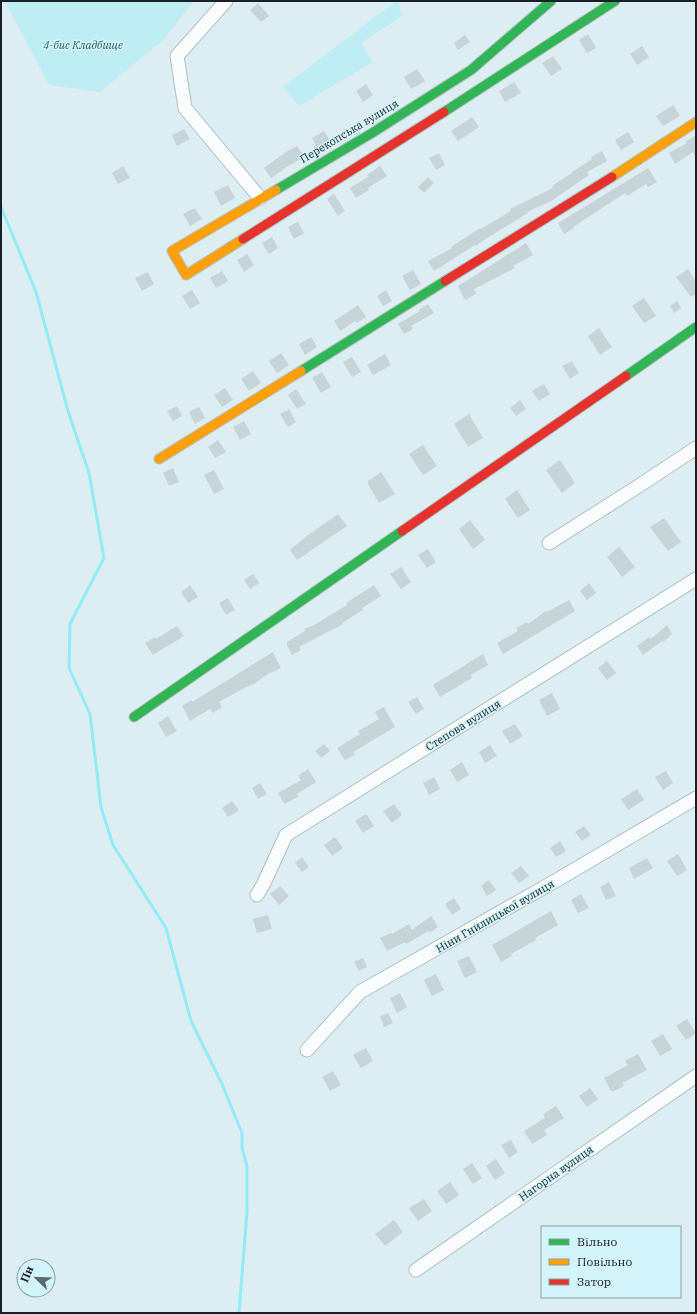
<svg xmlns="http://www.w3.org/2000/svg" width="697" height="1314" font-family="'IBM Plex Serif',serif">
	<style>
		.green { fill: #beedf5 }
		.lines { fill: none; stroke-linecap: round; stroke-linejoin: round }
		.stream { stroke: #93eaf9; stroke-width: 3 }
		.building { fill: #c6d4d7 }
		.street-casing { stroke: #b2bfc2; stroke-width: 15 }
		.fast-casing { stroke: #b2bfc2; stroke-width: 11 }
		.slow-casing { stroke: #b2bfc2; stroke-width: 11 }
		.jam-casing { stroke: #b2bfc2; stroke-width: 11 }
		.street { stroke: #fafcfd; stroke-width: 13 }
		.fast { stroke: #30b455; stroke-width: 9 }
		.slow { stroke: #ff9f0a; stroke-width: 9 }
		.jam { stroke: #e5322d; stroke-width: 9 }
		.labels { text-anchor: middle; stroke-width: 3; stroke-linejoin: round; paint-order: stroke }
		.park-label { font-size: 11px; font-style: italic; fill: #2d6068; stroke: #d3f4fa }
		.street-label { font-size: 11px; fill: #162225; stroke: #d3f4fa }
	</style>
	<rect width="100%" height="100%" fill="#dceef1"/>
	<g class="green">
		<path d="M5,1H194L163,40L100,92L49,85Z"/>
		<path d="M396,1H399L402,16L361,43L373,62L299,106L283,87Z"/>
	</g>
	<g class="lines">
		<path class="stream" d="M1,207L36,292L68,411L89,473L104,558L70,624L69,668L90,714L101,807L113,845L166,928L191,1021L222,1084L242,1133V1147L247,1167V1212L239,1313"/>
	</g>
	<g class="building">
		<path d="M258,3L269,16L261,22L250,10Z"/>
		<path d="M588,34L596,48L587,53L579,40Z"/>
		<path d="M465,35L470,42L458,50L454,43Z"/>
		<path d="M642,46L649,57L637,65L630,54Z"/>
		<path d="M553,56L562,69L551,76L542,63Z"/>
		<path d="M417,69L425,81L411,89L404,77Z"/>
		<path d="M514,82L521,93L505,102L499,91Z"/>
		<path d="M366,84L373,95L363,102L356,91Z"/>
		<path d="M673,105L680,116L663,126L656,116Z"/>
		<path d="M472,117L479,127L458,141L451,131Z"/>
		<path d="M184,129L190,139L177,146L172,135Z"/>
		<path d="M324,131L330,141L318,149L312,138Z"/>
		<path d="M628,132L634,142L621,150L615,140Z"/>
		<path d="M696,135V158L693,152L675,164L669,153L687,143L686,141Z"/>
		<path d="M297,146L304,157L283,169V170L271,178L264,168L286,152Z"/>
		<path d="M602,151L607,161L587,172L589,175L551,201L527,212L528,213L487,238L476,246L475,245L434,271L428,261L452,248L451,247L480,228L481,229L511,211L510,209L553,188L552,186L572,173V172L592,159L591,157Z"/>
		<path d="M439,153L445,165L436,170L429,158Z"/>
		<path d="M123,166L130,178L118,184L112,173Z"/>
		<path d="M380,166L387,176L368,188L369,190L356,198L350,188L368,177L367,175Z"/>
		<path d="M648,168L657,182L648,187L646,184L627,196L625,193L573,227L574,228L564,234L558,223Z"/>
		<path d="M428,177L434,183L424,193L418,187Z"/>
		<path d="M228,185L235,198L221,206L214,192Z"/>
		<path d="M334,194L345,211L338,216L327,199Z"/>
		<path d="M195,208L202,219L190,226L183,214Z"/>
		<path d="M298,222L304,233L294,239L288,227Z"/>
		<path d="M272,237L278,248L269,254L262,243Z"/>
		<path d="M526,243L533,255L513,266L515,268L474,289L476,294L465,300L458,286Z"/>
		<path d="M247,254L254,265L244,272L237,260Z"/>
		<path d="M688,269L696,282V294L691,297L676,277Z"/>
		<path d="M413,270L421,284L410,290L402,276Z"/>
		<path d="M222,271L228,281L216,288L210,278Z"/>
		<path d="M148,272L154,284L142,291L135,278Z"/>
		<path d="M192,290L200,303L190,309L182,296Z"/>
		<path d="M386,290L392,301L383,306L377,296Z"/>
		<path d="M644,298L656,316L644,323L632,306Z"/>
		<path d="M677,301L681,308L674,313L670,306Z"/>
		<path d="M428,304L434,313L411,326L413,329L404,334L398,324L420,311L419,310Z"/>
		<path d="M358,305L366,317L357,323L355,321L340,331L334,321Z"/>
		<path d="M599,328L612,347L600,355L588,336Z"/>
		<path d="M311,337L317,347L305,355L299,344Z"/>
		<path d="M281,353L289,365L277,373L269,361Z"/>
		<path d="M385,354L391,365L373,375L367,365Z"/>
		<path d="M352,357L361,372L352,377L343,362Z"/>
		<path d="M572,361L579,373L570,379L562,366Z"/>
		<path d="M253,371L261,383L249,391L241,379Z"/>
		<path d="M322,372L331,387L321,393L312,378Z"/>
		<path d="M544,384L550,394L539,401L532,391Z"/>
		<path d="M225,388L233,400L222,407L214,395Z"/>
		<path d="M296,389L306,404L297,409L288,395Z"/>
		<path d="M520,400L526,409L516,416L510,408Z"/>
		<path d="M177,406L182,416L173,421L167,411Z"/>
		<path d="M199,407L205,418L195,424L189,412Z"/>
		<path d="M289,409L296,422L288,427L280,414Z"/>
		<path d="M469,414L483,438L468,447L454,424Z"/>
		<path d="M244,421L251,434L240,440L233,427Z"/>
		<path d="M218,440L226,452L215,458L208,447Z"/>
		<path d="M423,445L437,466L423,475L409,454Z"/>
		<path d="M560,460L575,483L562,493L546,470Z"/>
		<path d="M173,468L179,482L169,486L163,473Z"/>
		<path d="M214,470L224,489L214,494L204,475Z"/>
		<path d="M381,472L395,494L379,503L368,484V481Z"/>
		<path d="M517,490L530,510L518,518L505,499Z"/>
		<path d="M338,514L347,526L297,560L290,550L308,535Z"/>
		<path d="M664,518L681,542L668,551L650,527Z"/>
		<path d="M470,520L485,540L473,549L459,529Z"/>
		<path d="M619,547L635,567L622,577L607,557Z"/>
		<path d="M428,549L436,562L427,568L418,555Z"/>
		<path d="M401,567L411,582L401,589L390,574Z"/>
		<path d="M253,574L259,583L250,589L244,580Z"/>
		<path d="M589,583L596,593L587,600L580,591Z"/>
		<path d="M190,585L198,597L188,603L181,592Z"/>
		<path d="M374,585L381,596L362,608L363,610L342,623L343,624L299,647L301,650L292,655L287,645V642L305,631L304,629L314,625L347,605L346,603Z"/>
		<path d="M228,598L235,610L226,615L219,603Z"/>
		<path d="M569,600L575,611L503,654L497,643L518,631L516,628L527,622L528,624L546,611L547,612Z"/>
		<path d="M667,625L672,634L663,642L662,641L643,655L637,646L649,637L651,639Z"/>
		<path d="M177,626L184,636L153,655L145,643L155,637L156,639Z"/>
		<path d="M273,652L281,668L271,673V672L252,685V684L219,702L222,707L213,713L210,709L190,721L182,706L192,700V702Z"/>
		<path d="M483,654L488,665L471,675L472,678L440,697L433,685Z"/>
		<path d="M607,661L616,673L607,680L598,668Z"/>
		<path d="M552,693L560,709L547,716L539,700Z"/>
		<path d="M417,697L424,709L416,714L408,702Z"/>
		<path d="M384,707L395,727L353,752L355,755L345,760L337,748L360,734L358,731L379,719L375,712Z"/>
		<path d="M168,716L177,731L166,737L158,723Z"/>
		<path d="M515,724L523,736L510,744L502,731Z"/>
		<path d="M324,744L330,751L321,758L315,751Z"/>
		<path d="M490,745L497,756L485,763L479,752Z"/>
		<path d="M462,762L469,775L457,782L450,770Z"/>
		<path d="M308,769L316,782L297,794L298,797L284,804L278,793L301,780L298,776Z"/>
		<path d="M666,771L673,783L663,790L655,777Z"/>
		<path d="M434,777L440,789L429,795L423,783Z"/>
		<path d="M260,783L267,794L258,799L252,788Z"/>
		<path d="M637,789L644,800L628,810L621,799Z"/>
		<path d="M232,801L239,810L228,817L222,808Z"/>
		<path d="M394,804L402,815L392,823L383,811Z"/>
		<path d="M364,815H367L374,826L363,833L355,821Z"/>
		<path d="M584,826L591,835L582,841L575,832Z"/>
		<path d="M335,837L343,848L332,856L324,845Z"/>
		<path d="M560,841L566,851L556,857L550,848Z"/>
		<path d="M678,854L687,870L677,876L667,861Z"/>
		<path d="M302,857L309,867L302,872L295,863Z"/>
		<path d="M647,858L653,868L634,879L629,868Z"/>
		<path d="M521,866L529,876L519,883L511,873Z"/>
		<path d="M489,880L496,890L487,896L481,886Z"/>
		<path d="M609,882L616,896L606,900L600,887Z"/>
		<path d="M280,886L289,896L279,905L270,894Z"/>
		<path d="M581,894L589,908L578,913L571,900Z"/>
		<path d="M454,898L461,909L452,915L445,904Z"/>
		<path d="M551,911L558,925L535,938L536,940L511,954L512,956L501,962L492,945Z"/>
		<path d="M268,915L272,929L257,933L253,919Z"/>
		<path d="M431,916L438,927L429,933L428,931L406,944L405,942L387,951L380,938L391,933L392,934L409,924L412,930Z"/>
		<path d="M469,956L477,972L465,978L457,961Z"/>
		<path d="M363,958L367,967L359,971L354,962Z"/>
		<path d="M436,974L444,990L432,996L424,980Z"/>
		<path d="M400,993L407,1007L397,1013L390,998Z"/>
		<path d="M388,1013L393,1023L384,1027L380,1016Z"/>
		<path d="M687,1019L696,1033L686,1040L676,1026Z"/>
		<path d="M663,1034L672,1049L660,1056L651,1041Z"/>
		<path d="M366,1048L373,1061L361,1068L353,1055Z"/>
		<path d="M638,1054L647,1070L622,1083L624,1086L614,1091H611L604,1078L628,1065L625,1061Z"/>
		<path d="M333,1071L341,1085L330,1091L322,1077Z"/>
		<path d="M590,1088L598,1099L587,1107L579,1096Z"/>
		<path d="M556,1106L564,1118L544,1130L547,1135L532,1144L524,1131L545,1118L543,1114Z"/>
		<path d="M511,1140L518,1152L509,1158L501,1145Z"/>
		<path d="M496,1159L505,1173L495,1180L486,1166Z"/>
		<path d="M472,1163L482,1178L473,1184L463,1169Z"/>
		<path d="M450,1182L459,1195L446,1204L437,1191Z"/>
		<path d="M424,1199L432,1211L418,1221L409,1208Z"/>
		<path d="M394,1220L403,1232L385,1246L375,1234Z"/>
	</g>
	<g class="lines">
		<g class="street-casing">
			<g id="street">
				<path d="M226,1L177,56L185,108L260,198"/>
				<path d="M549,543L634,489L696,448"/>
				<path d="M257,895L263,885L286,835L696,579"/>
				<path d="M307,1050L360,992L557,880L696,798"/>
				<path d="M416,1270L696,1076"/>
			</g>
		</g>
		<g class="fast-casing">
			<g id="fast">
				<path d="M444,112L615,1"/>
				<path d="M276,190L372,133L471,70L551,1"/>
				<path d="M301,371L445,281"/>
				<path d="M626,376L696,327"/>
				<path d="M134,717L402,531"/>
			</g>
		</g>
		<g class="slow-casing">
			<g id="slow">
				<path d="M612,177L696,122"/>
				<path d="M243,239L186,275L172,251L276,190"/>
				<path d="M159,459L301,371"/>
			</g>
		</g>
		<g class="jam-casing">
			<g id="jam">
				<path d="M243,239L444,112"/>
				<path d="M445,281L612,177"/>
				<path d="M402,531L626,376"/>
			</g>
		</g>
		<use href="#street" class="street"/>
		<use href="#fast" class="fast"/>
		<use href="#slow" class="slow"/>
		<use href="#jam" class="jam"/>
	</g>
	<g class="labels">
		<g class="park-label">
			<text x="83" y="49">4-бис Кладбище</text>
		</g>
		<g class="street-label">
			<text transform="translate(349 131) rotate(-31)" y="4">Перекопська вулиця</text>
			<text transform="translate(463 725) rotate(-32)" y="4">Степова вулиця</text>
			<text transform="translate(495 916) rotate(-30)" y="4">Ніни Гнилицької вулиця</text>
			<text transform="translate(556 1173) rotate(-35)" y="4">Нагорна вулиця</text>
		</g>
	</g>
	<rect width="697" height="1314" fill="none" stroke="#162225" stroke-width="4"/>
	<rect x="541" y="1226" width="140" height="72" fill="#d3f4fa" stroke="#87a0a5"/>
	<rect x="549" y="1239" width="20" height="6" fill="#30b455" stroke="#87a0a5"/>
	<text x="577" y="1246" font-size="12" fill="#162225">Вільно</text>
	<rect x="549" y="1259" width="20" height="6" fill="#ff9f0a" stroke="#87a0a5"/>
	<text x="577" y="1266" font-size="12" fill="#162225">Повільно</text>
	<rect x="549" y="1279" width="20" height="6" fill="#e5322d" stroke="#87a0a5"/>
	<text x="577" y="1286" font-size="12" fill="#162225">Затор</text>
	<g transform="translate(36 1278) rotate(293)"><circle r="19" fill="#d3f4fa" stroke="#87a0a5"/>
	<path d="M0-3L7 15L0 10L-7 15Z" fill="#5b696c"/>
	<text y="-6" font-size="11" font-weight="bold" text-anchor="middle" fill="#162225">Пн</text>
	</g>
</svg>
